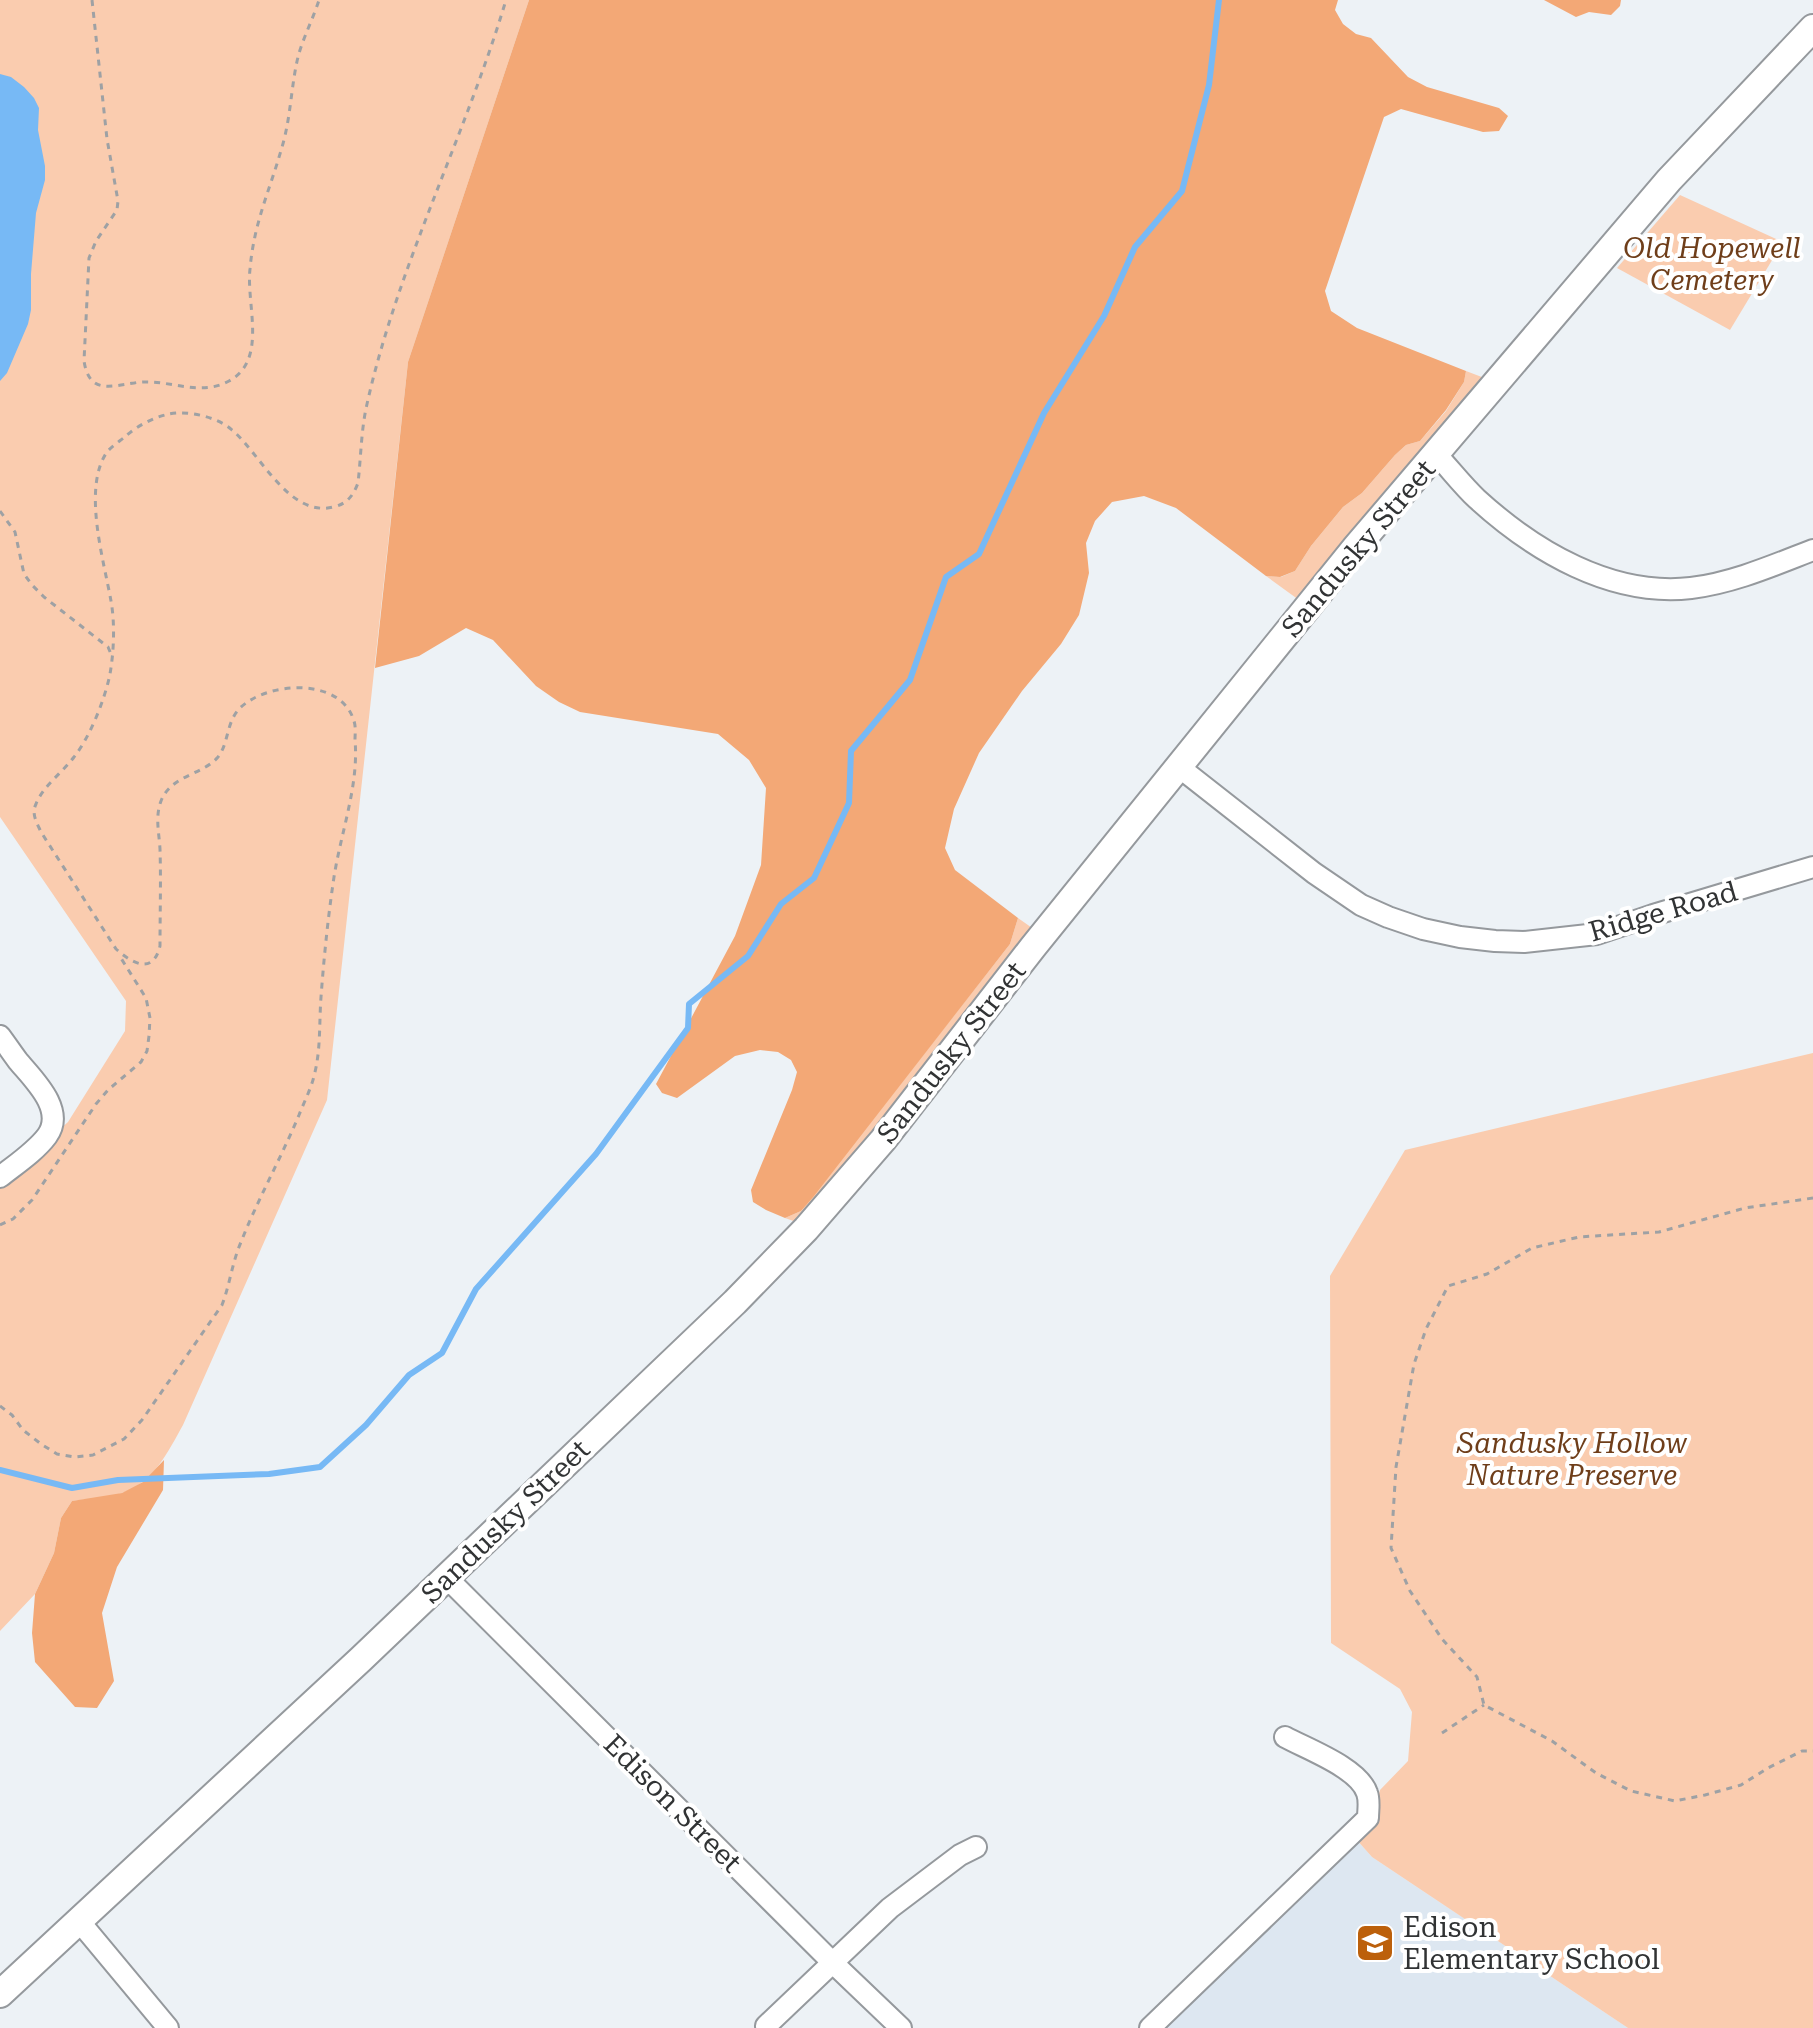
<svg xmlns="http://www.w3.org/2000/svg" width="1813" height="2028" font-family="'Roboto Serif',serif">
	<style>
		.built { fill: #dde7f1 }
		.green { fill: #faccaf }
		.forest { fill: #f3a876 }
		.water { fill: #77b9f5 }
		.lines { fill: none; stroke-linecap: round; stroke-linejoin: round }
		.stream { stroke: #77b9f5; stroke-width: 6 }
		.minor-casing { stroke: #95999d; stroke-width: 24 }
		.major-casing { stroke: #95999d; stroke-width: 30 }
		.path { stroke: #9ea1a4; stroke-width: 3; stroke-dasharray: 6 6; stroke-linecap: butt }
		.minor { stroke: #fff; stroke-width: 20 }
		.major { stroke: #fff; stroke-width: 26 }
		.labels { text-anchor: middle; stroke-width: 8; stroke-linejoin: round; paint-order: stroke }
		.park-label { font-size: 28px; font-style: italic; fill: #6f3e1a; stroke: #fff }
		.street-label { font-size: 28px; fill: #313334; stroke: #fff }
		.poi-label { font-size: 28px; fill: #313334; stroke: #fff; text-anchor: start }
	</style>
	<rect width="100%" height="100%" fill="#edf2f6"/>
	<path class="built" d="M1356,1839L1372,1857L1628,2028H1162Z"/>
	<g class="green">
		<path d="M0,0H529L408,362L327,1100L183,1425C168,1452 153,1483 122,1493C107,1498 88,1499 72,1501L61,1518L54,1553L35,1594L0,1631V1184L68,1122L125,1031L126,1001L0,817Z"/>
		<path d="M1680,195L1783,242L1730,330L1617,268Z"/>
		<path d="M1466,371L1487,379L1299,600L1266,576L1281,577L1295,571L1311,546L1343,507L1362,493L1395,455L1406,445L1420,441L1446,411L1464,382Z"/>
		<path d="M1018,918L1035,930L918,1080L799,1223L785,1218L801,1211L1010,944Z"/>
		<path d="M1813,1053V2028H1628L1372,1857L1356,1839L1371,1825L1380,1790L1408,1761L1412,1712L1400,1689L1331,1643L1330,1276L1405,1150Z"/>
	</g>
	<g class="forest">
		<path d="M529,0H1338L1335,10L1343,24L1356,34L1371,38L1408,77L1427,87L1499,108L1508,116L1499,131L1483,132L1401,109L1384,117L1325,291L1331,311L1357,328L1466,371L1464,382L1446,410L1420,441L1406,445L1395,455L1362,493L1343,507L1311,546L1295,571L1280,577L1266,576L1176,508L1144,496L1112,502L1095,521L1086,543L1089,573L1079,615L1061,644L1022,691L979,753L954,809L945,848L955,870L1018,918L1010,944L814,1196L801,1211L785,1218L766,1210L753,1202L751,1190L792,1090L797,1072L791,1060L778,1052L760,1050L735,1056L677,1098L662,1093L656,1084L735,936L761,865L766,788L749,760L718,734L580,712L559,702L536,686L493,640L466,628L419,656L375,668L408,362Z"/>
		<path d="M1544,0H1621L1620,6L1611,15L1589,12L1576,17Z"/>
		<path d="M164,1460L163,1490L117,1567L102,1613L114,1681L97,1708L75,1707L35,1662L32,1633L35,1594L54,1553L61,1518L72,1501L122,1493L143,1482Z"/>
	</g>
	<path class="water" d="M0,74L11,77L24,87L34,98L39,108L38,130L45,166V180L36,213L31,274V310L28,324L7,373L0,381Z"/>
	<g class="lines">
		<path class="stream" d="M0,1470L72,1488L118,1480L269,1474L320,1467L366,1425L409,1375L442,1353L476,1289L596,1154L688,1028L689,1004L748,956L781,904L814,878L849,803L851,751L910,680L946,577L979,554L1044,413L1104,316L1135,247L1182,191L1209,85L1219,0"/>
		<g class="minor-casing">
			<g id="minor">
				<path d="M1436,454C1450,469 1463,486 1477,499C1534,551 1611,597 1691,588C1733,583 1774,565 1813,550"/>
				<path d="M1179,767L1314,873L1361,905L1388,917L1423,929L1460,937L1495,941L1524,942L1597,934L1653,915L1813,867"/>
				<path d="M0,1036C6,1044 12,1053 18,1061C34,1080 66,1110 47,1136C35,1152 15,1165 0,1177"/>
				<path d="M446,1577L833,1963L901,2028"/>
				<path d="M79,1921L168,2028"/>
				<path d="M766,2026L890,1908L960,1855L976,1847"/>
				<path d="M1150,2028L1368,1818C1368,1810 1370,1801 1367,1793C1359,1768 1307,1749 1285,1737"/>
			</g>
		</g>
		<g class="major-casing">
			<path id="major" d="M0,1994L361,1659L735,1302L806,1229L883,1140L1033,947L1356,547L1669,180L1813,28"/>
		</g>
		<g class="path">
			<path d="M92,0L107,139L118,201L117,210L96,241L89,258L84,361C89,393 108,387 134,383C165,377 199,398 229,381C268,360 246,305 250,269C254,222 270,190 282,147C291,117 291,86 298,57C303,38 313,19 319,0"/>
			<path d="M0,511L15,532L24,574L32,585L44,597L108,647L111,654"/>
			<path d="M1813,1198L1745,1208L1659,1232L1579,1237L1532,1248L1487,1274L1448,1286L1426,1329L1414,1364L1396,1467L1391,1548L1410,1591L1442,1639L1477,1677L1484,1705L1552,1741L1596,1773L1631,1791L1675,1801L1705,1795L1741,1785L1768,1768L1802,1751H1813"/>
			<path d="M0,1225L13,1219L32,1200L96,1104L108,1090L141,1062L147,1051L149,1036L150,1018L146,998L119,955"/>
			<path d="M0,1406L12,1415L23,1430L41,1444L57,1454L75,1457L93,1455L124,1439L142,1420L222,1305C230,1284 232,1263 241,1242C258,1199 281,1158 299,1115C304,1102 311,1089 314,1076C321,1050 319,1024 321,997C324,957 328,917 334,877C341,832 359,785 355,740C355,734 356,727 354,721C341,677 268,681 240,708C226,722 229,743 218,757C203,775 171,775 161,801C155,817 159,832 160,849C161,881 160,913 160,946C153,975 133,964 116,949L41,832C37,823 31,814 36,804C43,786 62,773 74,757C90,737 105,699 110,674C114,651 115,623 111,601C104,561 82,488 107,452C112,446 120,441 126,436C137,426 154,417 169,414C187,410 218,417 232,430C260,453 289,518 333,507C347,504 353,496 358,483C361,457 361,430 367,404C398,265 465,137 506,0"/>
			<path d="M1442,1733L1484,1705"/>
		</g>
		<use href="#minor" class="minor"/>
		<use href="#major" class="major"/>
	</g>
	<defs>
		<g id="school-square" transform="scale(2)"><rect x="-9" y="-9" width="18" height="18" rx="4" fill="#bc600b" stroke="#fff"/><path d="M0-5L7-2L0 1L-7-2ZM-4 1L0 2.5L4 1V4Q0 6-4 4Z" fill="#fff"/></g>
	</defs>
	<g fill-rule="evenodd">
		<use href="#school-square" x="1375" y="1943"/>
	</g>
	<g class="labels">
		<g class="park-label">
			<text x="1712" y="258">Old Hopewell<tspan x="1712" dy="32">Cemetery</tspan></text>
			<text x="1572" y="1453">Sandusky Hollow<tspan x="1572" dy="32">Nature Preserve</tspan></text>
		</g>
		<g class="street-label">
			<text transform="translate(1358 548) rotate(-50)" y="10">Sandusky Street</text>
			<text transform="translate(1663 911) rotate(-16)" y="10">Ridge Road</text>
			<text transform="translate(951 1052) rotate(-52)" y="10">Sandusky Street</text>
			<text transform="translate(505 1521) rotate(-44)" y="10">Sandusky Street</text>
			<text transform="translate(673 1803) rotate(45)" y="10">Edison Street</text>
		</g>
		<g class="poi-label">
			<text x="1403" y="1937">Edison<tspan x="1403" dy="32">Elementary School</tspan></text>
		</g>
	</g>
</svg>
